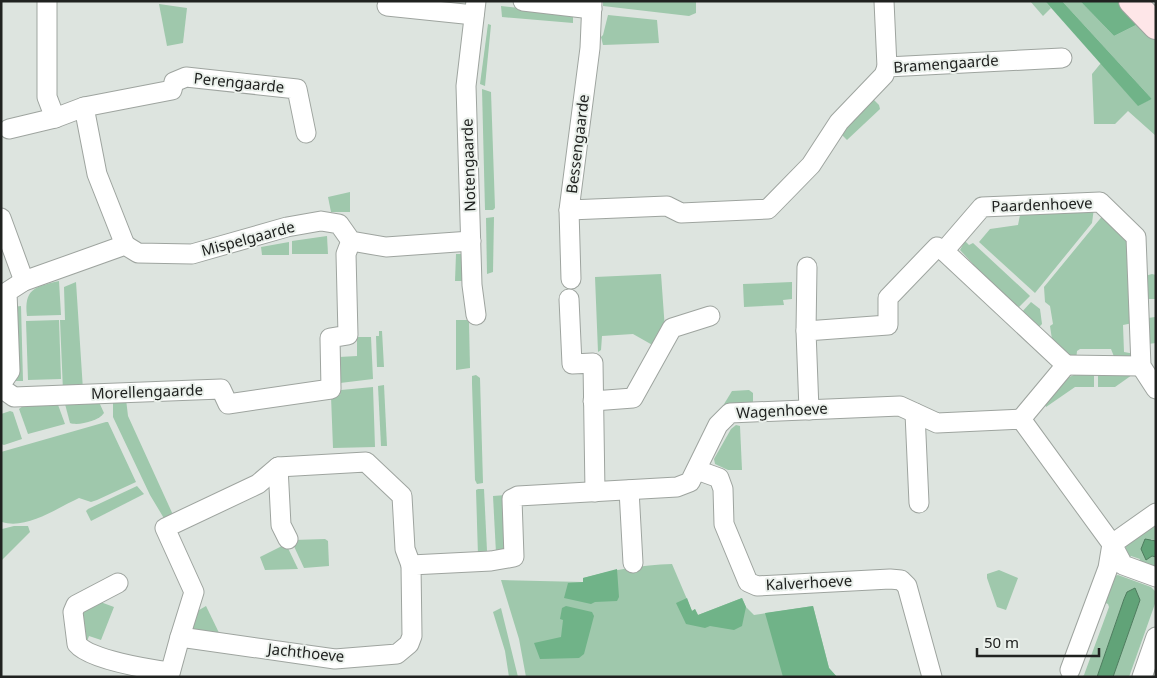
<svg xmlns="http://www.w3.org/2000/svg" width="1157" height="678" font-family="'Noto Sans',sans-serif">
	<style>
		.green { fill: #9fc8ac }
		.forest { fill: #70b388 }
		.water { fill: #61a378; stroke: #4e7c5e }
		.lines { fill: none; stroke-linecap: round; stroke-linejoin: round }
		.minor-casing { stroke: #9ea49f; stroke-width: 21 }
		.secondary-casing { stroke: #9ea49f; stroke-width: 28 }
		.minor { stroke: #fff; stroke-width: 19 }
		.secondary { stroke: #fee6e8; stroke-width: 26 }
		.labels { text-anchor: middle; stroke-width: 4; stroke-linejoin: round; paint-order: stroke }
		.street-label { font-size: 15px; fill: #202220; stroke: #ebf1ec }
	</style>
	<rect width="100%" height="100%" fill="#dde4df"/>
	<g class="green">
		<path d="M603,1H696V13L689,16L603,6Z"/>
		<path d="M1030,1H1045L1051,8L1043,16Z"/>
		<path d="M1062,1H1080L1114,36L1142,22L1156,37V136L1128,111L1115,124H1094L1092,74L1101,63L1138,105L1152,99Z"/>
		<path d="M159,4L187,8L183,43L167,46Z"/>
		<path d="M501,6L573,14V23L502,17Z"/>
		<path d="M608,15L657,20L659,43L603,45L601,37L603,35Z"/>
		<path d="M488,24L491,25L485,86L480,84Z"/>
		<path d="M482,89L491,92L495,208L493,210H485Z"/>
		<path d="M871,97L879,105L880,109L847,140L839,132Z"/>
		<path d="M350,192V212H331L328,197Z"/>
		<path d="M1094,208L1092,223L1035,293L979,242L990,229L1018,225L1020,215L1045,214L1046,210Z"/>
		<path d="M1104,214L1129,238L1133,323L1123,325L1124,352L1135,354L1134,358L1115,359L1111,349H1080L1077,351L1076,361L1053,346L1050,326L1053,324L1050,306L1045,302L1044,287Z"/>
		<path d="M494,217L493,272L487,274L486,218Z"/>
		<path d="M327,236L328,254H292V241Z"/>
		<path d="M965,241L969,245L973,243L1028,294L1030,296L1016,310L970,267L973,264L960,250Z"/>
		<path d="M289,242V255H262L261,247Z"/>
		<path d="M456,254H463V281H455Z"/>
		<path d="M661,274L665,330L656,347L633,334L602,336L601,350L598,352L595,277Z"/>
		<path d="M1152,274L1156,275V299H1147L1145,276Z"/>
		<path d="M59,281L61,315L27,316C24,289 34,287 59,281Z"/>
		<path d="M76,282L83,390L63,391L60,320H65L64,287Z"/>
		<path d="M792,282V299L783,300L784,305L744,307L743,284Z"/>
		<path d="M1031,302L1040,309L1042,324L1036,330L1020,314Z"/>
		<path d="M21,306L23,381H15L13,307Z"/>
		<path d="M1155,317L1156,343L1148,344V318Z"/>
		<path d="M59,320L61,379L28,380L26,321Z"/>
		<path d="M456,320H467L469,322L470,368L456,370Z"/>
		<path d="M379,331H382L384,367H377L376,336H379Z"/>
		<path d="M357,337H371L373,379L340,383L339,357L357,356Z"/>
		<path d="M1129,373L1132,375L1115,387H1098V376L1101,374Z"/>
		<path d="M1076,374H1094V387H1075L1046,407L1045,405L1065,379Z"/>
		<path d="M476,375L480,378L483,483L477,484L475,480L472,383V376Z"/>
		<path d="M384,385L387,446H381L378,386Z"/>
		<path d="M373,387L375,447L333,448L331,396L340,395L341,390Z"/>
		<path d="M749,390L753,393V403L721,409L732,391Z"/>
		<path d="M126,399L128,416L174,517L165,520L150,495L113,417V403L115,400Z"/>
		<path d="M57,402L65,424L28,434L19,409L23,406Z"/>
		<path d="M99,402L104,413C99,421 78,426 70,423L65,404Z"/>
		<path d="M10,411L13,412L22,439L4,445L1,444V414Z"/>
		<path d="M106,422H108L136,482L97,500L91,502L79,498C57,508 26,530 2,522L1,452Z"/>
		<path d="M736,425L740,426L742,470H728L715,464L714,459L731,429Z"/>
		<path d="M137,486L144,494L91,521L86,511L88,509Z"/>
		<path d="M478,489H484L487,551L478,556L476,490Z"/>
		<path d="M506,495L504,551L496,553L493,496Z"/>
		<path d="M1156,523V541L1151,539L1152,556L1156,557V570L1138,563L1140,559L1131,556L1129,559L1125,550L1127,543Z"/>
		<path d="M14,526H28L30,532L1,561L2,529Z"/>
		<path d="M325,539L328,541L329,566L304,568L292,542L293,540Z"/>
		<path d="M286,544L298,569L265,570L260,557Z"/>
		<path d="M672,564L692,611L695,609L698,615L742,598L746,607L754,615L813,606L829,668L837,677H526L519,639L501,580L583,582V578C613,570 641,565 672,564Z"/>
		<path d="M999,570L1018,578L1006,610L997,607L987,578V574Z"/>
		<path d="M1118,575L1151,587L1156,592V601L1129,677H1113L1140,600L1133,589L1127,592L1124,599L1097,677H1061L1063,670L1082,677L1084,675L1109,607L1108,604L1101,601L1114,576Z"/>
		<path d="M95,600L114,607L101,640L89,636L86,644L80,607Z"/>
		<path d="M206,606L222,639L195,633L192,629L194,613Z"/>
		<path d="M501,608L518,677H509L505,651L493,612Z"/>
	</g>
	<g class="forest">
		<path d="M1045,1H1062L1152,99L1138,106Z"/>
		<path d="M1080,1H1120L1142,22L1114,36Z"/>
		<path d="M617,569L619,597L617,601L595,602L591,604L564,598L568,583L583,582V578Z"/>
		<path d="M687,598L692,611L695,609L698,615L742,598L746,607L742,626L734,630L710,626L705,628L686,624L676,603Z"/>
		<path d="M566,606L592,612L594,616L584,654L579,658L540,659L534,643L561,637L563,620L560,619L562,608Z"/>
		<path d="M813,606L829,668L837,677H783L765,613Z"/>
	</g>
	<g class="water">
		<path d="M1145,539L1156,541V557L1152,556L1146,560L1141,549Z"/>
		<path d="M1135,588L1140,600L1113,677H1097L1124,599L1127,592Z"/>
	</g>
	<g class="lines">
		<g class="minor-casing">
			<g id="minor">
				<path d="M47,1V97L55,118L84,107L97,174L125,245"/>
				<path d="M476,1L466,86L472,285L476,315"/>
				<path d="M523,1L592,9"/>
				<path d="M884,1L887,67"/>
				<path d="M387,6L474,15"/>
				<path d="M84,107L172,90L174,82L186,77L297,89L306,133"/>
				<path d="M9,129L55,118"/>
				<path d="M569,210L667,206L681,213L768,209L811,165L839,122L884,75L887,67L1062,58"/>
				<path d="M1,218L24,281"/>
				<path d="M571,279L569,210L590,48L592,1"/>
				<path d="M569,299L572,364L593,363L595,492"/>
				<path d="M806,331L807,267"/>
				<path d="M1066,365L1141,366"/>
				<path d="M1,384L10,371L7,292L24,281L125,245L138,253L192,254L287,227L321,221L339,224L351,241L386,247L471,241"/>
				<path d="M1,388L14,397L221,389L228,404L331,389L330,338L348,335L346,254L351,241"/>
				<path d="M593,401L633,398L672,328L710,316"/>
				<path d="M809,410L806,331L888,325V298L937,247L944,251"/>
				<path d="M915,413L919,503"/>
				<path d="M1021,419L1066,365L944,251L982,207L1100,202L1136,237L1141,366L1156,389"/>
				<path d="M278,467L281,525L288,539"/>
				<path d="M697,470L719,478L723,489L724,524L748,582L757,586L890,579L901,580L907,586L932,677"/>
				<path d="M629,490L633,563"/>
				<path d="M118,583L76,605L73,612L77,644C90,660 149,669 170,672"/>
				<path d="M180,637L194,592L165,528L258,484L278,467L366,462L402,496L405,549L411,565"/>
				<path d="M1070,670L1108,568L1112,544L1156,513"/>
				<path d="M169,677L180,637L335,659L397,654L409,644L412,636L411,565L491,561L514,557L512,499L518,496L677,487L690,482L718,425L730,413L900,406L937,423L1021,419L1112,544L1123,565L1156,577"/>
				<path d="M1142,677L1156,637"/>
			</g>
		</g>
		<g class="secondary-casing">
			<path id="secondary" d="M1132,1L1156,26"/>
		</g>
		<use href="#minor" class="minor"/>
		<use href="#secondary" class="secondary"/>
	</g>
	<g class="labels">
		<g class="street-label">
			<text transform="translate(946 64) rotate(-4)" y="5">Bramengaarde</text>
			<text transform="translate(239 83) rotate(6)" y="5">Perengaarde</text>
			<text transform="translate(578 144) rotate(-83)" y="5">Bessengaarde</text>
			<text transform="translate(469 165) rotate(-92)" y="5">Notengaarde</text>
			<text transform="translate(1042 205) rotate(-2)" y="5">Paardenhoeve</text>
			<text transform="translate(248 239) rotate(-15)" y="5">Mispelgaarde</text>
			<text transform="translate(147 392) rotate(-2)" y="5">Morellengaarde</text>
			<text transform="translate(782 411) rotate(-3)" y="5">Wagenhoeve</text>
			<text transform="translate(809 583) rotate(-3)" y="5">Kalverhoeve</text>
			<text transform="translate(306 653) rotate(6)" y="5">Jachthoeve</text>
		</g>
	</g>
	<rect width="1157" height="678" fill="none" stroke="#202220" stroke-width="5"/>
	<path d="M977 648v8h122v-8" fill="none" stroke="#202220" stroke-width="2.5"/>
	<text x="984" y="648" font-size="15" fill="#202220" stroke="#ebf1ec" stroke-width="4" paint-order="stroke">50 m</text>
</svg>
